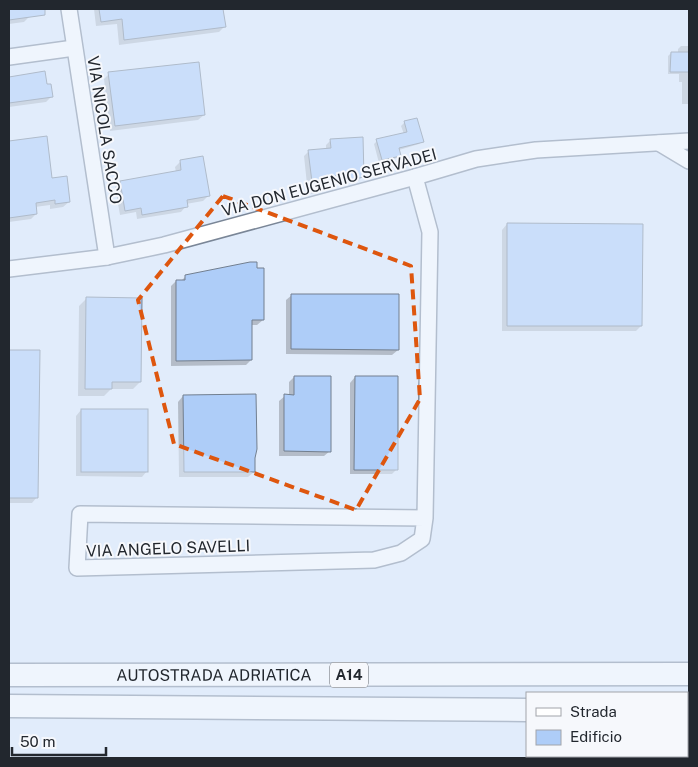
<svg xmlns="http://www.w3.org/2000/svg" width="698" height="767" font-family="'Public Sans',sans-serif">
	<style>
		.shadow { fill: #0003 }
		.building { fill: #aecdf8; stroke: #727f8f }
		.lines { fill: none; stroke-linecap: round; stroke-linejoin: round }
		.minor-casing { stroke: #7a8697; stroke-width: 18 }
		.highway-casing { stroke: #7a8697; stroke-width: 25 }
		.minor { stroke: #fff; stroke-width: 15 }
		.highway { stroke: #fff; stroke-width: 22 }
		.marked { fill: none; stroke: #de560e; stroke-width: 4; stroke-dasharray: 10 6; stroke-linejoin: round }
		.labels { text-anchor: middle; stroke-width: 4; stroke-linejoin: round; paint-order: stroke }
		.shield { fill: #f6f8fc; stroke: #62666c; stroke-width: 1 }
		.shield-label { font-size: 15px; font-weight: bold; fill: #22272e }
		.street-label { font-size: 16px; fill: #22272e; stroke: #f6f8fc }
	</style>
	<rect width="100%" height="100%" fill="#e1ecfb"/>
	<g class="shadow">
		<path d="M9,9H37L24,22L9,24Z"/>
		<path d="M94,9H222L224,27L219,32L119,45L117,24L96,26Z"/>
		<path d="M681,46H689V104H682V82H679V74H668V56L671,53H678V49Z"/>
		<path d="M44,72L46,85L52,96L46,102L9,107V78Z"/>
		<path d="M109,74L204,115L198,120L110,131L104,79Z"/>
		<path d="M405,122L422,141L419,144L399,150L400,155L397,158L379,163L374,144L377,141L404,134L401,126Z"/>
		<path d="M46,137L51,180L69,202L63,207L50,209V205L35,207L36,214L31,219L9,222V142Z"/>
		<path d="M331,140L363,176L358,181L343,184V179L322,181L323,188L318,193L308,194L304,156L309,151L326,149V145Z"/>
		<path d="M180,162L208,196L203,201L186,204V206L181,212L137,219L136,212L120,215L115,187L120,182L176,172L175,167Z"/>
		<path d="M507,224L641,326L636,331H502V230Z"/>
		<path d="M186,276L263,320L257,325H251V360L246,365L171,366V286L176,281H181Z"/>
		<path d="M292,295L398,350L392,355L286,354V300Z"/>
		<path d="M86,299L140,382L133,389H111L104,396H78L79,306Z"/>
		<path d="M9,351L38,352L37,497L32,503H9Z"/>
		<path d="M294,377L330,451L324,456H279V401L285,396H289V382Z"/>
		<path d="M355,377L397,469L392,474H350V383Z"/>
		<path d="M183,396L254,472L248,477H179L178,402Z"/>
		<path d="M81,410L147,471L142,477L76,476V416Z"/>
	</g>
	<g class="building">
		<path d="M9,9H45V15L9,20Z"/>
		<path d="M99,9H223L226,27L124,40L122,19L101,22Z"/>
		<path d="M671,52H689V72H670Z"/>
		<path d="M199,62L205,115L115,126L108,72Z"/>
		<path d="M45,71L47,84H51L53,97L9,103V77Z"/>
		<path d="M417,118L424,142L399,148L401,156L382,160L376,139L407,132L404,121Z"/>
		<path d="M47,136L52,178L67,176L70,202L55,204V200L36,203L37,214L9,218V141Z"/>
		<path d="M363,137L364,177L348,180L347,175L323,177L324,189L313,190L308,150L331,148L330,139Z"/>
		<path d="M203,156L210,196L187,200L188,207L142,215L141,208L125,211L120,181L181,170L180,160Z"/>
		<path d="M507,223L643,224L642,326H507Z"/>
		<path d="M250,262H257V268H264V320H252V360L176,361V280H185V275Z"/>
		<path d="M291,294H399V350L291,349Z"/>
		<path d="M86,297L142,298L141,382H112V389H85Z"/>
		<path d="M9,350H40L38,498H9Z"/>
		<path d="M294,376H331V452L284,451V394L294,395Z"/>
		<path d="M355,376H398V470H354Z"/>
		<path d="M256,394L257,449L255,458V472H184L183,395Z"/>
		<rect x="81" y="409" width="67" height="63"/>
	</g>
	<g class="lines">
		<g class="minor-casing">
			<g id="minor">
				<path d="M69,9L107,257"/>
				<path d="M9,57L74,48"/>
				<path d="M659,143L689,161"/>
				<path d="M415,177L430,232L425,518L80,514L77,568L374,560L401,553L422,539L425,518"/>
				<path d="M9,269L107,257L164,245L415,177L476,159L536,150L689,141"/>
			</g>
		</g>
		<g class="highway-casing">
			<g id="highway">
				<path id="s1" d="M9,675L689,674"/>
				<path d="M9,706L527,710"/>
				<path d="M687,711H689"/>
			</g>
		</g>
		<use href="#minor" class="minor"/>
		<use href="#highway" class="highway"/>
	</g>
	<path d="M0 0H698V767H0ZM223,196L411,266L420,399L356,510L174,444L138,300Z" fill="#e1ecfb" fill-opacity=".55" fill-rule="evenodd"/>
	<path class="marked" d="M223,196L411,266L420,399L356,510L174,444L138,300Z"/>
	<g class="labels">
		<rect class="shield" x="330" y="662.5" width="38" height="25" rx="4"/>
		<g class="shield-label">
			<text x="349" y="680">A14</text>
		</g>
		<g class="street-label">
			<text transform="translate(105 130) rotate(81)" y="6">VIA NICOLA SACCO</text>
			<text transform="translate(329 182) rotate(-15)" y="6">VIA DON EUGENIO SERVADEI</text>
			<text transform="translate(168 548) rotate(-2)" y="6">VIA ANGELO SAVELLI</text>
			<text dy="6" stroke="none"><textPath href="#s1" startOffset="205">AUTOSTRADA ADRIATICA</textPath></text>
		</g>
	</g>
	<rect width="698" height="767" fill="none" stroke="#22272e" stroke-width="20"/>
	<rect x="526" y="692" width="162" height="65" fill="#f6f8fc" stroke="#a1a4aa"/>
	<rect x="536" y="708" width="25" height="8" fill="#ffffff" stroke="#a1a4aa"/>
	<text x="570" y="717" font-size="15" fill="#22272e">Strada</text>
	<rect x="536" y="730" width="25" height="15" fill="#aecdf8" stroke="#a1a4aa"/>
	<text x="570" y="742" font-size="15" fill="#22272e">Edificio</text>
	<path d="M12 747v8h94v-8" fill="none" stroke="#22272e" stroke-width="2.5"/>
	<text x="20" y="747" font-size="15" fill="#22272e" stroke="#f6f8fc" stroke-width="4" paint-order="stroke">50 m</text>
</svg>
